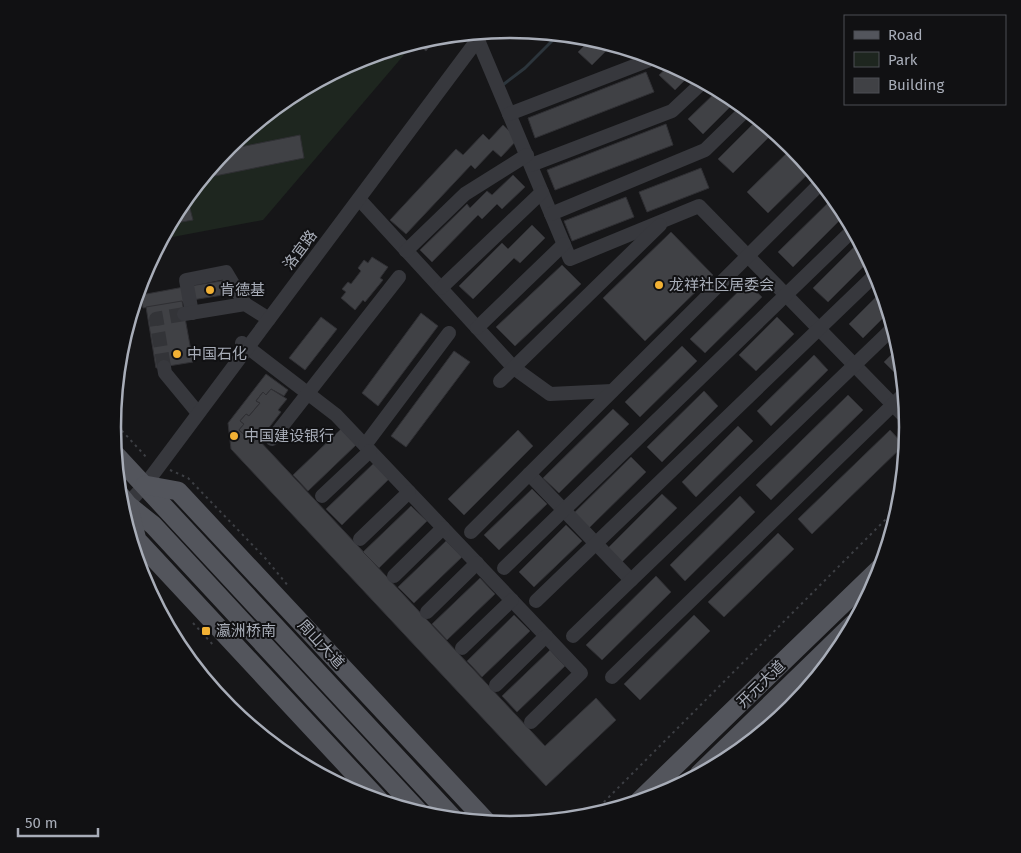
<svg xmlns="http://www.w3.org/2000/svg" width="1021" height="853" font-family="'Fira Sans','Noto Sans SC',sans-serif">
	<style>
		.green { fill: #1e261f }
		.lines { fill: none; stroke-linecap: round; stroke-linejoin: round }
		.stream { stroke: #2c353c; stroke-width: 3 }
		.building { fill: #404145; stroke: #303034 }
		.minor-tunnel { stroke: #333438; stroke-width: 14; stroke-dasharray: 14 7; stroke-linecap: butt }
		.path { stroke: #3d3f44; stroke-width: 2; stroke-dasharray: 2.5 4; stroke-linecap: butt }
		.minor { stroke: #37383d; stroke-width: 14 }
		.major { stroke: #53555c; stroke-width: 19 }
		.poi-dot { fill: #f2b134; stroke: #111113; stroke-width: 2 }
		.labels { text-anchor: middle; stroke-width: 4; stroke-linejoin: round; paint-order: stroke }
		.street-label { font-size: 15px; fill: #a8adb8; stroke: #111113 }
		.poi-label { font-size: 15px; fill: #a8adb8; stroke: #111113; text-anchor: start }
		.rim { fill: none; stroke: #a8adb8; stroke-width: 2.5 }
	</style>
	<rect width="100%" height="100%" fill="#161618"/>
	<path class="green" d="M415,42L263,220L162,239L180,205L229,145L290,96L359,59Z"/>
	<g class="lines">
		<path class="stream" d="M504,84L525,68L559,34"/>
	</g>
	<g class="building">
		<path d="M433,36H438L426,51L415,42Z"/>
		<path d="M592,38L613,44L592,65L578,52Z"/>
		<path d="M391,49L392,58L342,68L359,59Z"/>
		<path d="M671,64L691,74L675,90L659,75Z"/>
		<path d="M646,72L654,92L535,138L528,118Z"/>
		<path d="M719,89L737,100L703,134L688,119Z"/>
		<path d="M759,118L775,131L733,173L718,159Z"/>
		<path d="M666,124L673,145L555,190L547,170Z"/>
		<path d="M503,125L518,139L501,157L493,150L475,169L471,165L406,234L390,220L456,149L463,155L483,134L489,140Z"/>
		<path d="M300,135L304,158L205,178L204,176L225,150Z"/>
		<path d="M793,147L812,170L768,213L747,192Z"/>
		<path d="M701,168L709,188L647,212L639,192Z"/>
		<path d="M513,175L525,187L502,209L497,204L482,219L478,215L432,262L420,250L467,204L470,208L487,191L492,195Z"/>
		<path d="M187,197L193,220L170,224L180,205Z"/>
		<path d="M626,197L634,217L572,241L564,221Z"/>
		<path d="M834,197L846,214L793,267L778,252Z"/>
		<path d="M532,225L545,238L520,263L514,258L473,299L459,286L502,243L508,249Z"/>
		<path d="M671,232L713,275L645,341L603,298Z"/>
		<path d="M860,241L870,260L828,302L813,288Z"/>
		<path d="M372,257L388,267L380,278L383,280L365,302L363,300L355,310L341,298L346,292L342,289L348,282L351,284L361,271L358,268L364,260L368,263Z"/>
		<path d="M562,265L581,284L515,346L496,327Z"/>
		<path d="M227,280L229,294L192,300L190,286Z"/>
		<path d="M747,283L762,297L705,353L690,339Z"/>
		<path d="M184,287L186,301L143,308L141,295Z"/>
		<path d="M883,290L889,312L863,338L849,324Z"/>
		<path d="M182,301L193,362L156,368L146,307Z"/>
		<path d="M421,313L438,326L378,406L362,393Z"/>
		<path d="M321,317L337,329L305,370L289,358Z"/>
		<path d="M777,317L794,334L756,371L739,355Z"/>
		<path d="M682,346L697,361L640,417L625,402Z"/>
		<path d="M900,346L903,373L899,377L884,362Z"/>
		<path d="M454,351L470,362L406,447L391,436Z"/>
		<path d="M814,355L828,370L771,426L757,411Z"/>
		<path d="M266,374L288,390L284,396L271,389L266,395L263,392L256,401L260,403L249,416L246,414L240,421L244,424L239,430L253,442L257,438L545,746L596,698L616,720L546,786L231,449L228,423Z"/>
		<path d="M271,389L287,399L278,410L281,412L264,434L261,432L253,442L239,430L244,424L240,421L246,414L249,416L260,403L256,401L263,392L266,395Z"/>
		<path d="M704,391L718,406L662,462L647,447Z"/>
		<path d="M848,395L863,410L771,500L756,485Z"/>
		<path d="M613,409L629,424L559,493L543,478Z"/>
		<path d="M738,426L753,441L696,497L682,482Z"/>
		<path d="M341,429L356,445L308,491L293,475Z"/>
		<path d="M518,430L533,446L464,515L448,499Z"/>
		<path d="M890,430L904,445L812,534L798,519Z"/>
		<path d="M631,457L646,472L589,528L574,513Z"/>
		<path d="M374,463L389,479L342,525L326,509Z"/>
		<path d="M532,489L547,504L499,550L484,535Z"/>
		<path d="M662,494L677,508L620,564L606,550Z"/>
		<path d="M740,496L755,512L685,581L670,565Z"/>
		<path d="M411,506L427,521L379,568L363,552Z"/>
		<path d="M566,525L582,541L534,587L519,572Z"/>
		<path d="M778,533L794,549L724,617L708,602Z"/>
		<path d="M446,541L462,557L414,603L398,587Z"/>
		<path d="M656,576L671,592L602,660L586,645Z"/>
		<path d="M480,578L495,594L447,640L432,624Z"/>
		<path d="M514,615L530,631L482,677L467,661Z"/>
		<path d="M694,615L710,631L640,700L624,684Z"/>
		<path d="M550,650L565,666L517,712L502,696Z"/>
	</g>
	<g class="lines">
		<path class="minor-tunnel" d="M164,367L156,319L184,314"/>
		<g class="path">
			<path d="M113,421L148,459"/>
			<path d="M170,470L188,478L266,559L289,587"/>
			<path d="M193,623L215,647"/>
			<path d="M590,816L900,505"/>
		</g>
		<g class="minor">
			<path d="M478,40L570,259L699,206L907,419"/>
			<path d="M509,114L647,61L653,56"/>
			<path d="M531,165L672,111L704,81"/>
			<path d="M359,199L514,368L550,394L612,391"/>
			<path d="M551,214L705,150L747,109"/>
			<path d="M406,251L465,194L527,155"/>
			<path d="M441,288L542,192"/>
			<path d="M192,313L186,280L226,272L245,304"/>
			<path d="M184,314L245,304L269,319"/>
			<path d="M477,328L564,244"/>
			<path d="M242,343L336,415L581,673L531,722"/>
			<path d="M164,367L165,373L198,413"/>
			<path d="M500,381L660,225"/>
			<path d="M272,439L399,277"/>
			<path d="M365,445L449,333"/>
			<path d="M529,474L631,580"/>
			<path d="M322,496L370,451"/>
			<path d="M122,510L145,485L484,31"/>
			<path d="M471,532L822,182"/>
			<path d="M360,539L409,492"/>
			<path d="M504,568L854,229"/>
			<path d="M394,576L443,528"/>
			<path d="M536,601L877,273"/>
			<path d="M427,612L477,563"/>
			<path d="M573,636L894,327"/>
			<path d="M462,648L512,600"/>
			<path d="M612,677L905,393"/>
			<path d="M496,685L546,636"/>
		</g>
		<g class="major">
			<path d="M115,454L454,819"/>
			<path d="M145,485L178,491L487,822"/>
			<path d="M120,495L128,505L153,525L420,813"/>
			<path d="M128,505L137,540L379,800"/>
			<path d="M699,774L854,623"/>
			<path d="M639,801L882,566"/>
		</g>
	</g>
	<g class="poi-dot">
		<circle cx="659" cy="285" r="5"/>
		<circle cx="210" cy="290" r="5"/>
		<circle cx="177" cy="354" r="5"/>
		<circle cx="234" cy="436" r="5"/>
		<rect x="201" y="626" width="10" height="10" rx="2.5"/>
	</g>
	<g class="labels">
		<g class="street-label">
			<text transform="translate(300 250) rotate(-53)" y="5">洛宜路</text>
			<text transform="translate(321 644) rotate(47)" y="5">周山大道</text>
			<text transform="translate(761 684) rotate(-44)" y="5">开元大道</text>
		</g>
		<g class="poi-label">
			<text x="669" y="290">龙祥社区居委会</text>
			<text x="220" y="295">肯德基</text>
			<text x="187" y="359">中国石化</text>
			<text x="244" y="441">中国建设银行</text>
			<text x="216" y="636">瀛洲桥南</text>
		</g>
	</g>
	<path d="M0 0H1021V853H0ZM121 427a389 389 0 1 1 778 0a389 389 0 1 1-778 0Z" fill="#111113" fill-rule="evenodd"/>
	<path class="rim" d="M121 427a389 389 0 1 1 778 0a389 389 0 1 1-778 0Z"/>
	<rect x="844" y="15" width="162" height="90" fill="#111113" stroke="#4d4f55"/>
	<rect x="854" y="31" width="25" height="8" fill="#53555c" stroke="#4d4f55"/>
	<text x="888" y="40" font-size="15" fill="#a8adb8">Road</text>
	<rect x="854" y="52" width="25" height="15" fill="#1e261f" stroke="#4d4f55"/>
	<text x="888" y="65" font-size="15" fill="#a8adb8">Park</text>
	<rect x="854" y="78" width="25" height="15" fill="#404145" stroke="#4d4f55"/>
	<text x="888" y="90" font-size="15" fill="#a8adb8">Building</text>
	<path d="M18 828v8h80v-8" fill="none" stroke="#a8adb8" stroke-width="2.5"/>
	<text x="25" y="828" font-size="15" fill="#a8adb8" stroke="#111113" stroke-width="4" paint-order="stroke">50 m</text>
</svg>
